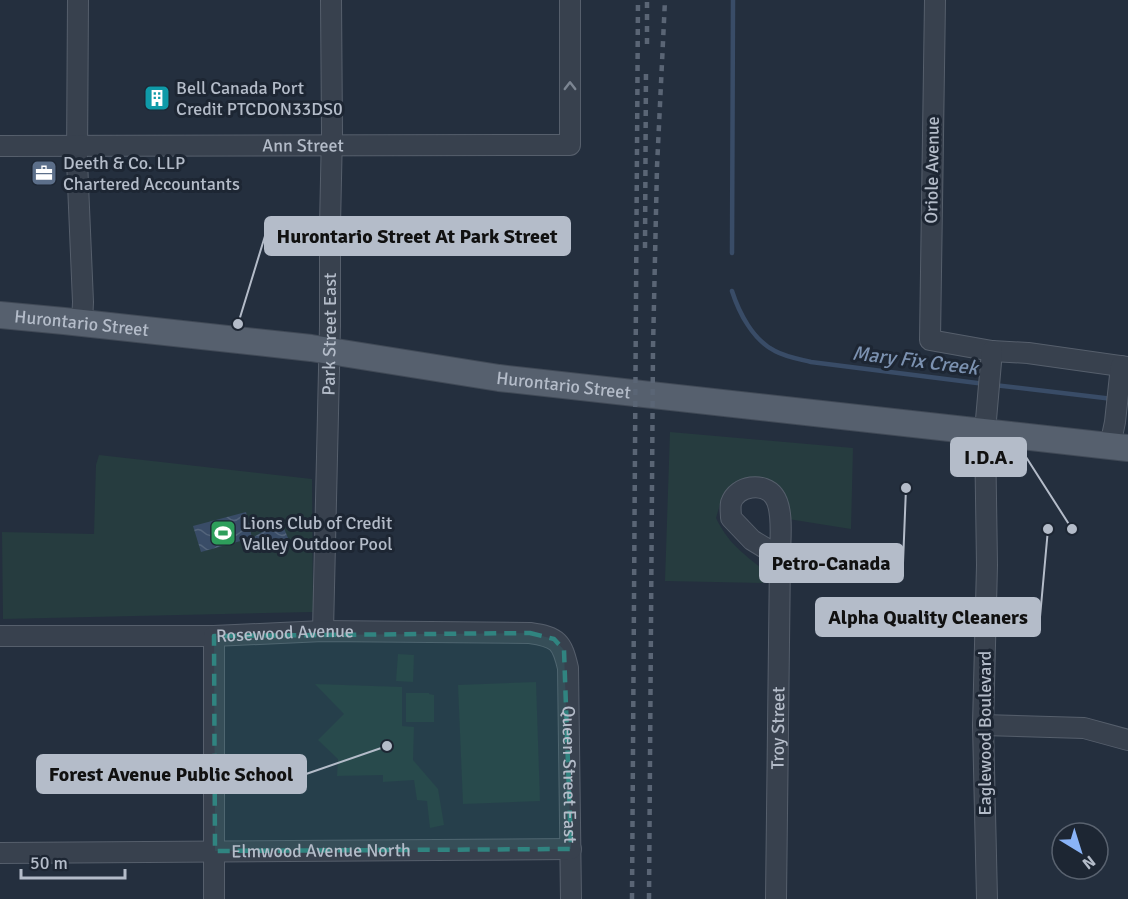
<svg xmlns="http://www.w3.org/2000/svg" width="1128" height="899" font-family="Signika,sans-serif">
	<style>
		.green { fill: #263c3f }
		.water { fill: url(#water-waves) }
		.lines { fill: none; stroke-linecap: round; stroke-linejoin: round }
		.stream { stroke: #394c67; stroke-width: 4.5 }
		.minor-casing { stroke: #565f6c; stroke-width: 22 }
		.major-casing { stroke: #414a57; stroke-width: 28 }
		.minor { stroke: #38414e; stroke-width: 20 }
		.major { stroke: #56606e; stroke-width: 26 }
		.rail { stroke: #5a6575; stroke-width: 4.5; stroke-dasharray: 6 6; stroke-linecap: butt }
		.oneway { stroke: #7c8592 }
		.marked { fill: #308480; fill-opacity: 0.2; stroke: #308480; stroke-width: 4.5; stroke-dasharray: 12 8; stroke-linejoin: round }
		.labels { text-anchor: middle; stroke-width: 6; stroke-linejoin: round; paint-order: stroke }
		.poi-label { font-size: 18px; fill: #b4bcc9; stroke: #1d2633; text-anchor: start }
		.street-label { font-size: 18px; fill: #b4bcc9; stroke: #1d2633 }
		.water-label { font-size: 20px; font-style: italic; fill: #7c92b1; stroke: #1d2633 }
		.leader { fill: none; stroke: #b4bcc9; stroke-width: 2 }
		.callout-dot { fill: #b4bcc9; stroke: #1d2633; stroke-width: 2 }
		.callout { fill: #b4bcc9; stroke: #b4bcc9; stroke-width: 2 }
		.callout-label { font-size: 20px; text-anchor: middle; font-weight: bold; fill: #111 }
	</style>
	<defs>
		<pattern id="water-waves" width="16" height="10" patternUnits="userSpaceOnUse" patternTransform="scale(1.5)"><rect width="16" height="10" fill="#394c67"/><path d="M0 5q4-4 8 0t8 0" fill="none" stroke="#53647b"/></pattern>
	</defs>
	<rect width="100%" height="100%" fill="#242f3e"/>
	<g class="green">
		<path d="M670,432L853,448L851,529L782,518L783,509L743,481L723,494L716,518C727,541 741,552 760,567L763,583L665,581Z"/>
		<path d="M99,455L312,479L313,612L3,619L2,532L94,534L96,465Z"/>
		<path d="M398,654L414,655L413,682L396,681Z"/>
		<path d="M536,682L540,801L463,804L458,685Z"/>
		<path d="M315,684L402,687V726L414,727L413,760L438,789L444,825L430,828L427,801L417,800L414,780L383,782V775L337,776L338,759L318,740L344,714Z"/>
		<path d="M406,693H429V694L434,695V722H406Z"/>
	</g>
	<path class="water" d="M246,512L252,538L281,521L288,538V550H244L242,544L245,542L244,540L201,552L193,526Z"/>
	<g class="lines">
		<g class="stream">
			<path d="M732,253L733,0"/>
			<path d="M732,291C739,313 753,340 775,351C786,357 799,359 811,362L985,384"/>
			<path d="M994,385L1113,399"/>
		</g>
		<g class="minor-casing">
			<g id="minor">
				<path d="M78,0L77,160L83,302L82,323"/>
				<path d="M935,0L930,340L992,351L1028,353L1128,367"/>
				<path id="s1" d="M0,146L570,145V0"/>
				<path d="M1110,446L1115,422L1121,366"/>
				<path id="s2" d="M323,631L330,326V226L332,132L331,0"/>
				<path id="s3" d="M0,636H214L323,631L530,633C558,637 562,642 568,668L571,899"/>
				<path d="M983,725L1084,728L1128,740"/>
				<path id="s4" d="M0,853L571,849"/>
				<path d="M214,899V636"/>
				<path id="s5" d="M776,899L780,557C780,541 784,509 774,496C764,482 737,485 731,503C730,508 731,513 731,518L752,540L780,557"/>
				<path d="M987,899L983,725L987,565L985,431L992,351"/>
			</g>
		</g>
		<g class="major-casing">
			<g id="major">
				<path id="s6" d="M0,315L64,321L311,348L499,378L1128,448"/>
			</g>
		</g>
		<use href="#minor" class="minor"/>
		<use href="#major" class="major"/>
		<g class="rail">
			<path d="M647,44V0"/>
			<path d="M645,248L646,68"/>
			<path d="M632,899L638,0"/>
			<path d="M649,899L653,348L657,167L665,0"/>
		</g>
	</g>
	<defs><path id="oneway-chevron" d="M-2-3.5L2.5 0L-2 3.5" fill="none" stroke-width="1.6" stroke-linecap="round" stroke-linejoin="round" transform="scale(1.5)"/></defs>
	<use class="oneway" href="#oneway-chevron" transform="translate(570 86) rotate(-90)"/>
	<path class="marked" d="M530,633L554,639L564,650L571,849L215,851L214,636Z"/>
	<defs>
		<g id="building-square" transform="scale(1.35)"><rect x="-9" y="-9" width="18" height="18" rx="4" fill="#0f9aa8" stroke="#1d2633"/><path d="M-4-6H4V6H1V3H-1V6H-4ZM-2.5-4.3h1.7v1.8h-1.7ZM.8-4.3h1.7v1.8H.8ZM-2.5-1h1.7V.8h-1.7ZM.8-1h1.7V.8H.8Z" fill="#fff"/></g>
		<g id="office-square" transform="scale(1.35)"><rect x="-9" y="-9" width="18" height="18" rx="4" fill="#5c6f8a" stroke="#1d2633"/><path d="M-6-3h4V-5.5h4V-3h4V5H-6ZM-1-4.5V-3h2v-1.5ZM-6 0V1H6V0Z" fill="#fff"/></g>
		<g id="stadium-square" transform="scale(1.35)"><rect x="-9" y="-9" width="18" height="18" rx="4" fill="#2e9e5b" stroke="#1d2633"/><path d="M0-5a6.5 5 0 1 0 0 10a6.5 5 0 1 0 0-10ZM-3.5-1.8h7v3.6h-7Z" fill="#fff"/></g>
	</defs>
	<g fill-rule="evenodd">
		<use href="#building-square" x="157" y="98"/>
		<use href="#office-square" x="44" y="173"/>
		<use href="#stadium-square" x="223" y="533"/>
	</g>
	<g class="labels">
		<g class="poi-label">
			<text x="176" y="94">Bell Canada Port<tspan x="176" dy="21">Credit PTCDON33DS0</tspan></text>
			<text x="63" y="169">Deeth &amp; Co. LLP<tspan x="63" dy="21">Chartered Accountants</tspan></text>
			<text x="242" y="529">Lions Club of Credit<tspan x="242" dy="21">Valley Outdoor Pool</tspan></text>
		</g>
		<g class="street-label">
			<text dy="6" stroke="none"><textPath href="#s1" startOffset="303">Ann Street</textPath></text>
			<text transform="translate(932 170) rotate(-89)" y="6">Oriole Avenue</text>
			<text dy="6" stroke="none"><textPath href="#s6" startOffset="82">Hurontario Street</textPath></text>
			<text dy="6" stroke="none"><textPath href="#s2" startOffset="297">Park Street East</textPath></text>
			<text dy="6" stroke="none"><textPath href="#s6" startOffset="568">Hurontario Street</textPath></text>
			<text dy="6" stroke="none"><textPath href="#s3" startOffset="285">Rosewood Avenue</textPath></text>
			<text dy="6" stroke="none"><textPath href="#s5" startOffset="171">Troy Street</textPath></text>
			<text transform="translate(985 733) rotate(-90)" y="6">Eaglewood Boulevard</text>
			<text dy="6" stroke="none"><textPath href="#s3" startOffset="694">Queen Street East</textPath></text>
			<text dy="6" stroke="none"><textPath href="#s4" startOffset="321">Elmwood Avenue North</textPath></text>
		</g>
		<g class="water-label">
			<text transform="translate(915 360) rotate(7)" y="7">Mary Fix Creek</text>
		</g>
	</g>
	<path class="leader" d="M238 324L265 236M1072 529L1026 457M906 488L903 563M1048 529L1040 617M387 746L306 774"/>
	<g class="callout-dot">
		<circle cx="238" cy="324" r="6"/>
		<circle cx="1072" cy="529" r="6"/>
		<circle cx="906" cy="488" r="6"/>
		<circle cx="1048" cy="529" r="6"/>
		<circle cx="387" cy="746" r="6"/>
	</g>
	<g class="callout">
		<rect x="265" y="217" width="305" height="38" rx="6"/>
		<rect x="951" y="438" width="75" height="38" rx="6"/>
		<rect x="760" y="544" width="143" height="38" rx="6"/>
		<rect x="816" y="598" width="224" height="38" rx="6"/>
		<rect x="37" y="755" width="269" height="38" rx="6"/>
	</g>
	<g class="callout-label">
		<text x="417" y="243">Hurontario Street At Park Street</text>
		<text x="989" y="464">I.D.A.</text>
		<text x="831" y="570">Petro-Canada</text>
		<text x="928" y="624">Alpha Quality Cleaners</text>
		<text x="171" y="781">Forest Avenue Public School</text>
	</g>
	<g transform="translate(1080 851) rotate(142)"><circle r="28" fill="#1d2633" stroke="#59626f" stroke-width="1.5"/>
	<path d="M0-4.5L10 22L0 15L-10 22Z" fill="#8ab4f8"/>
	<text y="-9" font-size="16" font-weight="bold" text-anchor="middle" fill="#b4bcc9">N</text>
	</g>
	<path d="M21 869v9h104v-9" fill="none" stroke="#b4bcc9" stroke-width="3"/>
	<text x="30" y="869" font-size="18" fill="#b4bcc9" stroke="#1d2633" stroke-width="4.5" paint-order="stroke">50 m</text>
</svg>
